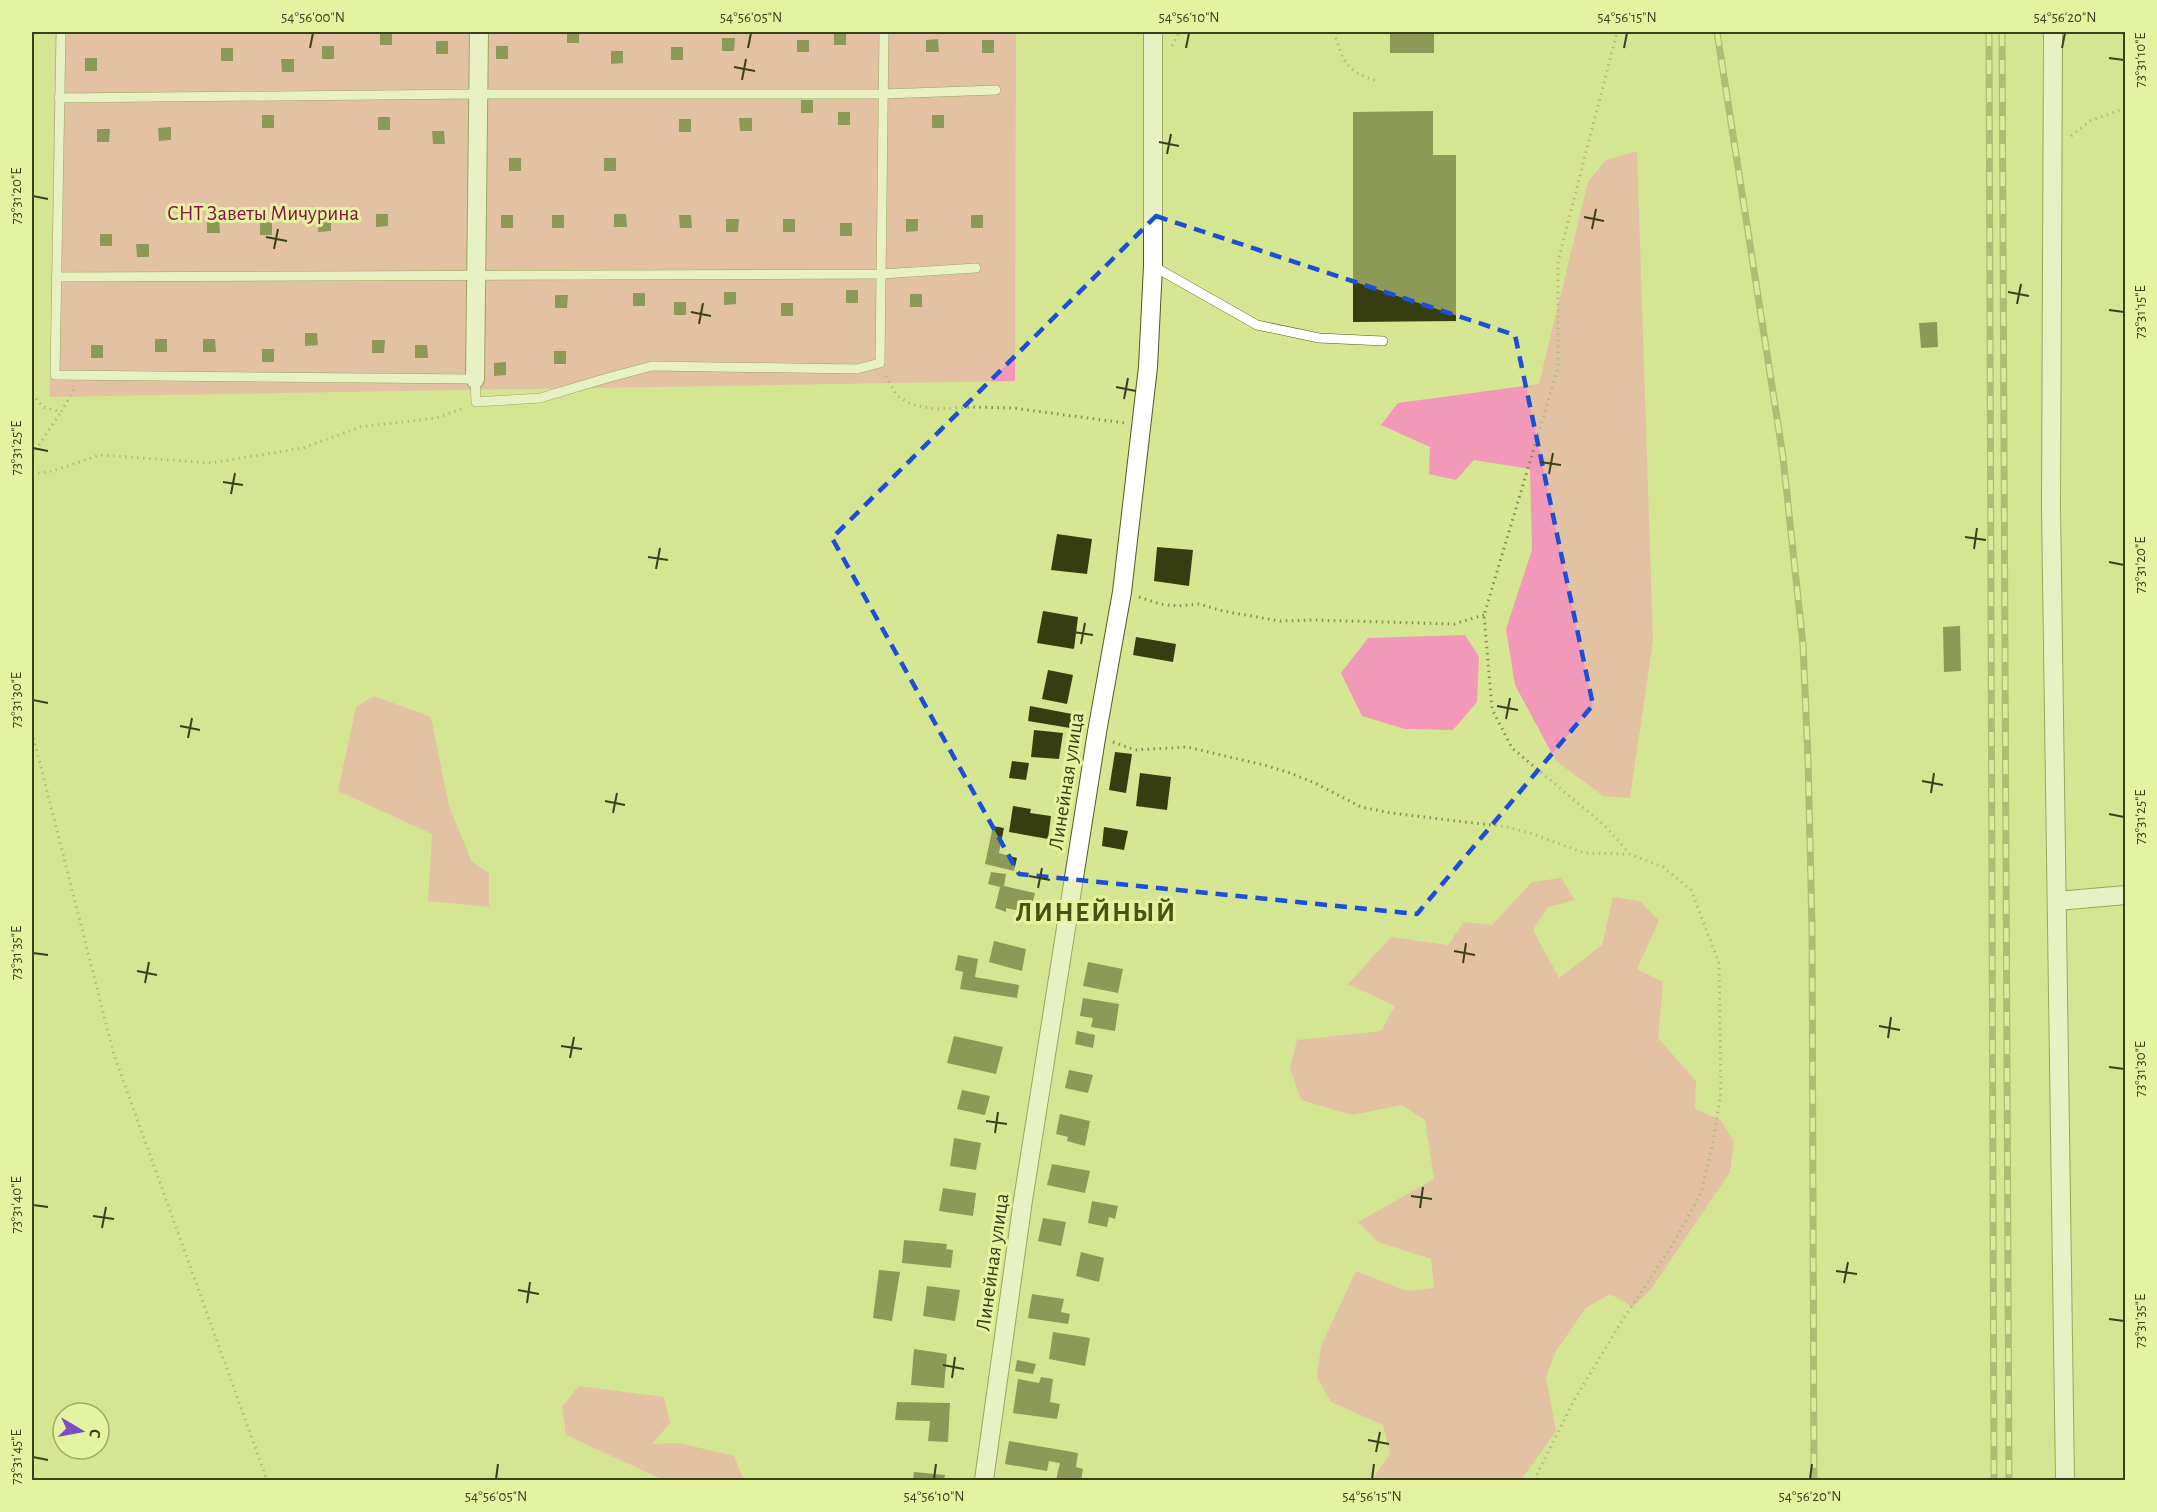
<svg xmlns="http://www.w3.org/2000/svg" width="2157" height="1512" font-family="'Alegreya Sans',sans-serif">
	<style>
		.green { fill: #f298b8 }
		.building { fill: #363d11 }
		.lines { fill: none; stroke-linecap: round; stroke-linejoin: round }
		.service-casing { stroke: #525b1c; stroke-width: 10 }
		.minor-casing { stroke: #525b1c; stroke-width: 20 }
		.path { stroke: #828d53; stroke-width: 3; stroke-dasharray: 1.5 4.5; stroke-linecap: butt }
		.service { stroke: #fff; stroke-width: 9 }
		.minor { stroke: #fff; stroke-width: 18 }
		.rail-casing { stroke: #7f8951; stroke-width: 7 }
		.rail { stroke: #e3f39f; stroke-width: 4.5; stroke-dasharray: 14; stroke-linecap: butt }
		.marked { fill: none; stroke: #1d4ed8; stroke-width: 4.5; stroke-dasharray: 12 8; stroke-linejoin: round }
		.ticks { fill: none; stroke: #3a401d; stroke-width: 2 }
		.labels { text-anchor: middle; stroke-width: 6; stroke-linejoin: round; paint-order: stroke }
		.park-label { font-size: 21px; fill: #8f0d51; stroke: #e3f39f }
		.street-label { font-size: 21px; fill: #3a401d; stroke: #e3f39f }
		.district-label { font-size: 27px; font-weight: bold; letter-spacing: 1.5px; fill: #495210; stroke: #e3f39f }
		.neatline { fill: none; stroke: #3a401d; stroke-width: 2 }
		.ticks-label { font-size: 15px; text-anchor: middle; fill: #3a401d }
	</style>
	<rect width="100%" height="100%" fill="#d6e692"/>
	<g class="green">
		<path d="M55,32H1016L1015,381L50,397Z"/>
		<path d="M1637,151L1653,641L1630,798L1603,796L1556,761L1515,685L1506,629L1532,550L1530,469L1474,460L1456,480L1429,474L1430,447L1381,425L1398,403L1539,384L1588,182L1606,160Z"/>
		<path d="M1465,635L1479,657L1477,702L1453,730L1405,729L1362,716L1341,673L1368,638Z"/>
		<path d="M374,696L431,717L449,806L472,862L489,873V907L428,901L432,834L338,791L356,707Z"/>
		<path d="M1561,878L1575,900L1548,907L1533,930L1559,978L1602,945L1613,897L1640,901L1659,921L1637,969L1663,982L1658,1038L1696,1081L1695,1109L1721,1120L1734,1142L1730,1172L1652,1288L1633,1307L1610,1294L1586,1308L1556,1351L1546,1377L1556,1431L1521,1480H1365L1374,1477L1390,1454L1383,1425L1331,1402L1317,1377L1321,1346L1356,1271L1407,1291L1434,1288L1431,1259L1378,1242L1358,1222L1434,1179L1425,1120L1402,1105L1352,1115L1301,1100L1290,1068L1297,1040L1381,1031L1395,1006L1348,984L1391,937L1448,945L1464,922L1492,925L1532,882Z"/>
		<path d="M579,1386L664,1397L670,1423L652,1444L679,1443L734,1456L744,1480H664L566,1435L562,1407Z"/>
	</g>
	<g class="building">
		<rect x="380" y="32" width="12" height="13"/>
		<rect x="567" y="32" width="12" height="11"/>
		<rect x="834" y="32" width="12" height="13"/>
		<rect x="1390" y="32" width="44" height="21"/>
		<path d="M722,38H735L734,51H722Z"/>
		<path d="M938,39L939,52H926V40Z"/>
		<rect x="797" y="40" width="12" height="12"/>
		<rect x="982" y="40" width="12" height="13"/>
		<rect x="436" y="41" width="12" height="13"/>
		<rect x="322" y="46" width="12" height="13"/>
		<rect x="496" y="46" width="12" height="13"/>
		<rect x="671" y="47" width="12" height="13"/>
		<rect x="221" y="48" width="12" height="13"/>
		<path d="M611,51H623V63L611,64Z"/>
		<rect x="85" y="58" width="12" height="13"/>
		<path d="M281,59H294V72H282Z"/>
		<rect x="801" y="100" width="12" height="13"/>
		<path d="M1433,111V155H1456V321L1353,322V112Z"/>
		<rect x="838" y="112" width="12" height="13"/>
		<rect x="262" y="115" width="12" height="13"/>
		<rect x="932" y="115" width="12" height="13"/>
		<rect x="378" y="117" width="12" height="13"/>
		<path d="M739,118H752V131H740Z"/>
		<rect x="679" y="119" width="12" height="13"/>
		<path d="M171,127V140L159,141L158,128Z"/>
		<path d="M97,129H110L109,142H97Z"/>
		<path d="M432,131H444L445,144H433Z"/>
		<rect x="509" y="158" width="12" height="13"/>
		<rect x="604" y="158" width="12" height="13"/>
		<path d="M376,214H388V226L376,227Z"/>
		<path d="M614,214H626L627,227H614Z"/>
		<rect x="501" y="215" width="12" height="13"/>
		<rect x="552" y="215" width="12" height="13"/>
		<path d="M679,215H691L692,228H680Z"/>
		<rect x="971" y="215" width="12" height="13"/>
		<path d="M319,219H331V231L318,232Z"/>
		<path d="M726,219H739L738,232H726Z"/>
		<rect x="783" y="219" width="12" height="13"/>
		<path d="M906,219H918V231L906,232Z"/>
		<path d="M207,220H219L220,233H207Z"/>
		<rect x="260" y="222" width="12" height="13"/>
		<rect x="840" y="223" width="12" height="13"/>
		<rect x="100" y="234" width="12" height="12"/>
		<path d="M136,244H149V257H137Z"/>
		<rect x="846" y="290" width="12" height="13"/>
		<path d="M724,292H736V304L724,305Z"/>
		<rect x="633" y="293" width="12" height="13"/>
		<rect x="910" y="294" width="12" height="13"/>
		<path d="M555,295H568L567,308H555Z"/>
		<rect x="674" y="302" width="12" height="13"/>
		<rect x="781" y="303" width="12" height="13"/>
		<path d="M1937,322L1938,347L1921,348L1919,323Z"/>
		<path d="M305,333H317L318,345L305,346Z"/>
		<rect x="155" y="339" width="12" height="13"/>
		<path d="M203,339H215L216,352H203Z"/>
		<path d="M372,340H385L384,353H372Z"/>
		<rect x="91" y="345" width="12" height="13"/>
		<path d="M415,345H427L428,358H415Z"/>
		<rect x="262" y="349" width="12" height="13"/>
		<rect x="554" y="351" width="12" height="13"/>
		<path d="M506,362V375L494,376V363Z"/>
		<path d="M1057,534L1092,539L1087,574L1051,570Z"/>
		<path d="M1157,547L1193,550L1189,586L1154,581Z"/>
		<path d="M1043,611L1078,617L1074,649L1037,643Z"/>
		<path d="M1960,626L1961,671L1944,672L1943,627Z"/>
		<path d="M1136,637L1176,644L1173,662L1133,655Z"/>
		<path d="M1048,670L1073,675L1067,704L1042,699Z"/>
		<path d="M1030,706L1072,714L1070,728L1028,721Z"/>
		<path d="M1034,730L1063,733L1059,759L1031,757Z"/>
		<path d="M1115,752L1132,754L1126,793L1109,790Z"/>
		<path d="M1012,761L1029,763L1026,780L1009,778Z"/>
		<path d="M1140,773L1171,777L1167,810L1136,806Z"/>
		<path d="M1013,806L1031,809L1030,813L1051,816L1048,839L1009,832Z"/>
		<path d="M993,826L1004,828L999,853L1017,858L1014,871L985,864Z"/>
		<path d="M1104,827L1128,831L1124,850L1102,846Z"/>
		<path d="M991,872L1006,874L1004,886L1035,893L1030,913L1006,908V912L995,908L1000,887L988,884Z"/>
		<path d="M994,941L1026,949L1022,971L989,962Z"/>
		<path d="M958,955L978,959L975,977L1019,985L1017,998L960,989L963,972L955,970Z"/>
		<path d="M1088,962L1123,969L1118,993L1083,986Z"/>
		<path d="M1083,998L1119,1004L1115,1031L1091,1027L1093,1018L1080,1016Z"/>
		<path d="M1077,1031L1095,1035L1093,1048L1075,1044Z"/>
		<path d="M954,1036L1003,1047L996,1074L947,1063Z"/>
		<path d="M1069,1070L1093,1075L1088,1093L1065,1088Z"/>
		<path d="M962,1090L990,1096L985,1115L957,1109Z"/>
		<path d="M1060,1114L1090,1121L1085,1146L1067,1141L1068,1137L1056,1134Z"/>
		<path d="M954,1138L981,1143L976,1170L950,1166Z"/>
		<path d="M1052,1164L1090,1171L1085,1193L1047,1185Z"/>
		<path d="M943,1188L976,1193L973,1216L939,1211Z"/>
		<path d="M1092,1201L1118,1206L1115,1219L1109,1217L1107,1227L1088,1223Z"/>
		<path d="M1043,1218L1066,1222L1061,1246L1038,1241Z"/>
		<path d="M904,1240L947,1244L946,1249L953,1250L951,1268L902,1263Z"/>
		<path d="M1081,1252L1104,1258L1099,1282L1076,1276Z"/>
		<path d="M879,1270L900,1272L892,1321L873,1318Z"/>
		<path d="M927,1286L960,1290L955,1321L923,1316Z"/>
		<path d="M1032,1294L1064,1299L1061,1312L1070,1314L1068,1324L1028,1318Z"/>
		<path d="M1053,1332L1090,1338L1085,1366L1049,1359Z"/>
		<path d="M914,1349L947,1354L944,1388L911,1385Z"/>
		<path d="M1017,1360L1036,1364L1033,1374L1015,1371Z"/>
		<path d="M1041,1377L1053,1379L1050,1402L1060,1404L1057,1419L1013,1413L1018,1379L1039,1383Z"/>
		<path d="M897,1402L950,1403L948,1442L928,1441L930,1421L895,1420Z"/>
		<path d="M1009,1441L1078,1453L1076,1467L1083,1469L1081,1480H1056L1060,1463L1049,1461L1047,1471L1005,1464Z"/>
		<path d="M914,1472L945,1475L944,1480H913Z"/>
	</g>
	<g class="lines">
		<g class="service-casing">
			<g id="service">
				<path d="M61,32L55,375L475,379L476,402L540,398L607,378L652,366L857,369L880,363L884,32"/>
				<path d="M59,98L478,94H883L996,90"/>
				<path d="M1153,266L1257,325L1319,338L1383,341"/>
				<path d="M56,277L881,274L976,268"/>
			</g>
		</g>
		<g class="minor-casing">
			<g id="minor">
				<path d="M2053,32L2051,507L2065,1480"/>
				<path d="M475,379L479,32"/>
				<path d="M2057,901L2126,895"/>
				<path d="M984,1480L1023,1200L1097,732L1122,592L1148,367L1153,266V32"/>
			</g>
		</g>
		<g class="path">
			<path d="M1334,32C1343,61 1346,73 1379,81"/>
			<path d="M1172,46L1179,32"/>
			<path d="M2071,136L2090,121L2126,108"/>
			<path d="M886,376L897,396L913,405L936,409L973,407L1013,408L1125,423"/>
			<path d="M32,394L43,407L61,412L75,388"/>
			<path d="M32,455L61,412"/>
			<path d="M32,474L52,471L100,455L211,463L303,448L360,427L436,418L464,408"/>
			<path d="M1139,597L1160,604L1178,606L1199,604L1223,611L1280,621L1313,620L1454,624L1484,615"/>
			<path d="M32,732L114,1055L267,1480"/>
			<path d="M1113,742L1135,750L1187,747L1264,765L1290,773L1317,784L1361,807L1391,813L1507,827L1530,833L1584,853L1628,854"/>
			<path d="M1534,1480L1573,1402L1620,1324L1673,1244L1701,1193L1713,1142L1721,1092L1719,963L1691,890L1663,867L1630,854L1605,826L1512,748L1492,709L1484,615L1558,368V261L1617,32"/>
		</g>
		<use href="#service" class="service"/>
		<use href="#minor" class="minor"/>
		<g class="rail-casing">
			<g id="rail">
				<path d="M1717,32L1783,457L1803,645L1808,759L1812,927L1814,1480"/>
				<path d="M1989,32L1994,1480"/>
				<path d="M2002,32L2009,1480"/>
			</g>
		</g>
		<use href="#rail" class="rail"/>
	</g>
	<path d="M0 0H2157V1512H0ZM1156,216L1515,335L1593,705L1417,914L1019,874L832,538Z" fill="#d6e692" fill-opacity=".55" fill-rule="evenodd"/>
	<path class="marked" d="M1156,216L1515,335L1593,705L1417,914L1019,874L832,538Z"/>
	<path class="ticks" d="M310,48L313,33M748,48L751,33M1186,48L1189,33M1624,48L1627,33M2062,48L2065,33M2109,58L2124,60M734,67L755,71M742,80L746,59M1159,142L1179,146M1167,154L1171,134M33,196L48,199M1584,217L1604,221M1592,229L1596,209M266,237L287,241M274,249L278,229M2008,292L2029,296M2017,304L2021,284M2109,310L2124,312M691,312L711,316M699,324L703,303M1116,387L1136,391M1124,399L1128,378M33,448L48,451M1540,462L1561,465M1549,474L1553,453M223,482L243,485M231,494L235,473M1965,537L1986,540M1974,549L1977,528M648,557L668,560M2109,562L2124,565M656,569L660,548M1073,632L1093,635M1081,644L1085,623M33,700L48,703M1497,706L1518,710M1506,719L1510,698M180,726L200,730M188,738L192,718M1922,781L1943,785M1931,793L1934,773M605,801L625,805M613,813L617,793M2109,814L2124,817M1029,876L1050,880M1038,888L1042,868M1454,951L1475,955M33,953L48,955M1463,963L1466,943M137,971L157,975M145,983L149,962M1879,1026L1900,1030M1888,1038L1891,1017M561,1046L582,1049M570,1058L574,1037M2109,1067L2124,1069M986,1121L1007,1124M995,1133L998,1112M1411,1196L1432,1199M33,1205L48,1207M1420,1208L1423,1187M93,1216L114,1219M102,1228L106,1207M1836,1271L1857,1274M1844,1283L1848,1262M518,1290L539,1294M527,1303L530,1282M2109,1319L2124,1321M943,1365L964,1369M952,1378L955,1357M1368,1440L1389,1444M1376,1452L1380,1432M33,1457L48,1460M496,1479L498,1464M934,1479L936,1464M1372,1479L1374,1464M1810,1479L1812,1464"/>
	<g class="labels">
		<g class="park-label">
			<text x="263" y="220">СНТ Заветы Мичурина</text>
		</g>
		<g class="street-label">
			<text transform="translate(1066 781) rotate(-81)" y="7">Линейная улица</text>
			<text transform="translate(992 1262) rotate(-82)" y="7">Линейная улица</text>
		</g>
		<g class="district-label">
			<text x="1096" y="921">ЛИНЕЙНЫЙ</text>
		</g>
	</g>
	<rect width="2157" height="1512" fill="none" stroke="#e3f39f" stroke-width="66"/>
	<g transform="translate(81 1431) rotate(100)"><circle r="28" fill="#e3f39f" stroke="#9fab6b" stroke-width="1.5"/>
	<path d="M0-4.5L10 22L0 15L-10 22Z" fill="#7a4dc5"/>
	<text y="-9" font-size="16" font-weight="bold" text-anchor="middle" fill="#3a401d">С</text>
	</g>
	<rect x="33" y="33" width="2091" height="1446" class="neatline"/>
	<g class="ticks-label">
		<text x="313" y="22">54°56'00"N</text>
		<text x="751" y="22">54°56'05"N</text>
		<text x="1189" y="22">54°56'10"N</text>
		<text x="1627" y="22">54°56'15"N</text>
		<text x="2065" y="22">54°56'20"N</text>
		<text transform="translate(2140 60) rotate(-90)" y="5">73°31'10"E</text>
		<text transform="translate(16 196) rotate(-90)" y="5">73°31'20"E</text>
		<text transform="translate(2140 312) rotate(-90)" y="5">73°31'15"E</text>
		<text transform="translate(16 448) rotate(-90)" y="5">73°31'25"E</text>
		<text transform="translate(2140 565) rotate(-90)" y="5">73°31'20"E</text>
		<text transform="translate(16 700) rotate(-90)" y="5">73°31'30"E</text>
		<text transform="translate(2140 817) rotate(-90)" y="5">73°31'25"E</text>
		<text transform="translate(16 953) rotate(-90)" y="5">73°31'35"E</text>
		<text transform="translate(2140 1069) rotate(-90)" y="5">73°31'30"E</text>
		<text transform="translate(16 1205) rotate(-90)" y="5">73°31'40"E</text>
		<text transform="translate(2140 1321) rotate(-90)" y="5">73°31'35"E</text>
		<text transform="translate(16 1457) rotate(-90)" y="5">73°31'45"E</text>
		<text x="496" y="1501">54°56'05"N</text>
		<text x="934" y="1501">54°56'10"N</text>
		<text x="1372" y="1501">54°56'15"N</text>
		<text x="1810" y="1501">54°56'20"N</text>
	</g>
</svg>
